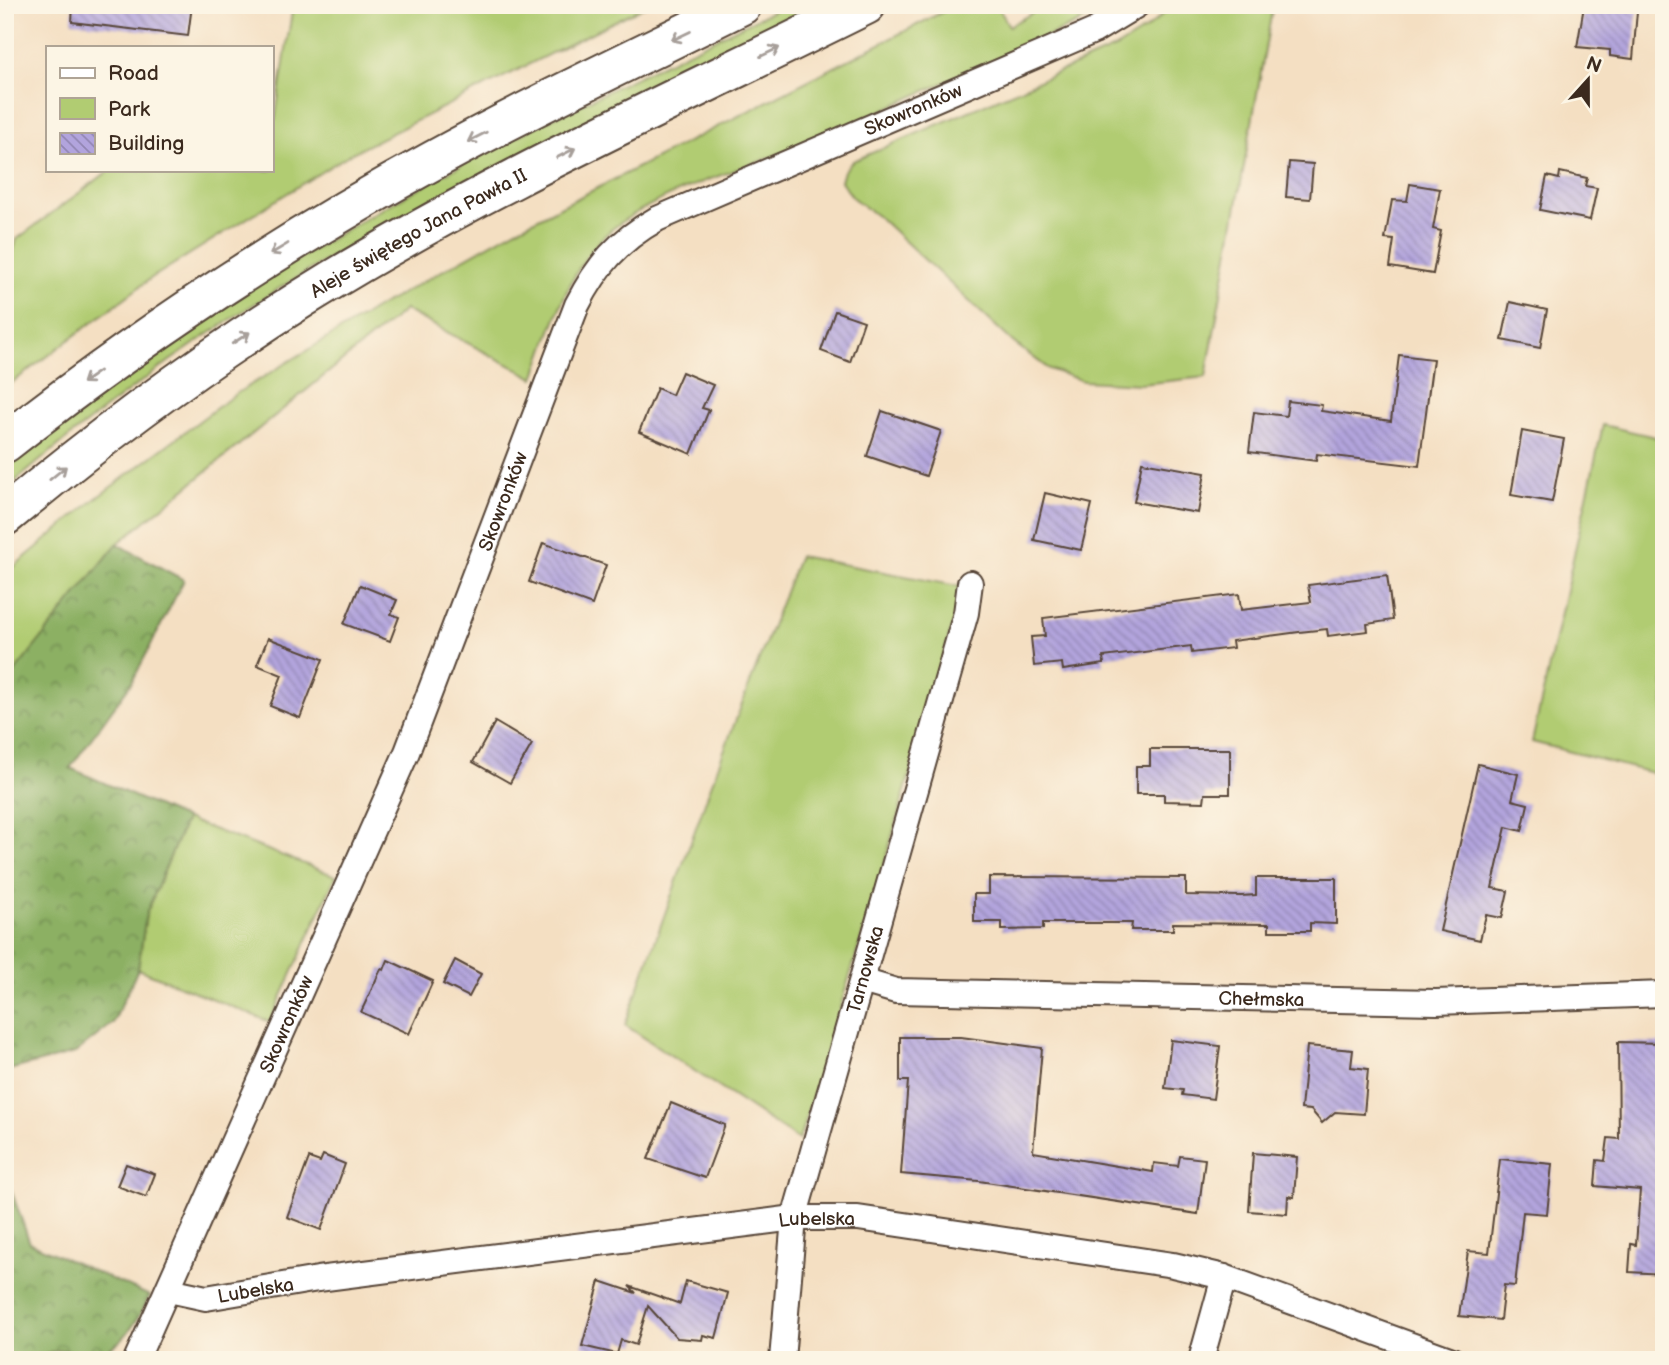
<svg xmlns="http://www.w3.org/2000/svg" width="1669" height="1365" font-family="'Balsamiq Sans',sans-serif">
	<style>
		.green { fill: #b1cc72; stroke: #767b48; stroke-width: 2 }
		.forest { fill: url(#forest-crowns); stroke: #646d41; stroke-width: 2 }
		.building { fill: url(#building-back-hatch) }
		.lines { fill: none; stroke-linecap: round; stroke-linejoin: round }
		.minor-casing { stroke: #574537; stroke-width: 28 }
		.motorway-casing { stroke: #574537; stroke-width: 42 }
		.minor { stroke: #fff; stroke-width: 24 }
		.motorway { stroke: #fff; stroke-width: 38 }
		.oneway { stroke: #a79f9a }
		.labels { text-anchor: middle; stroke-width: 5; stroke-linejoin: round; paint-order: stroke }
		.street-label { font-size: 19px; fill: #3b2a1e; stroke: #fcf5e5 }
	</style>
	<defs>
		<pattern id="forest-crowns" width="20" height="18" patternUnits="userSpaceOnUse" patternTransform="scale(1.75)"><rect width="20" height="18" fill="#8cb064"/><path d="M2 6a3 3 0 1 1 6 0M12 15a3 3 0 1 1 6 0" fill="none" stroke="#748f52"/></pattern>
		<pattern id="building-back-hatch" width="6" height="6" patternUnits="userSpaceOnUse" patternTransform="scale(1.75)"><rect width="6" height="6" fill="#b2a4dd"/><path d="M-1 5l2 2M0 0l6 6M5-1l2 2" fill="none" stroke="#9286b3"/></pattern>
	</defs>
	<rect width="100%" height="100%" fill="#fcf5e5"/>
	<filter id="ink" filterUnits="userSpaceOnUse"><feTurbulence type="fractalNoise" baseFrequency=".0143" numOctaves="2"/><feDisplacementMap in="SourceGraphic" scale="14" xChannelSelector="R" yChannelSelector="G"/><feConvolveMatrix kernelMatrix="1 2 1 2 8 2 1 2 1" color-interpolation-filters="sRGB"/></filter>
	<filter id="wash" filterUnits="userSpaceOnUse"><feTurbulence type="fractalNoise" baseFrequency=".00686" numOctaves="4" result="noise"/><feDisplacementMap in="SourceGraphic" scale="28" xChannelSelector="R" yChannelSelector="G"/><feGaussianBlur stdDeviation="1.57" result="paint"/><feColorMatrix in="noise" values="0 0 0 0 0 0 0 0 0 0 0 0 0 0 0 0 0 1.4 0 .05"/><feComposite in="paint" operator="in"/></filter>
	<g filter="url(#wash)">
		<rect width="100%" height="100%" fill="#f4dfc2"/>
		<g class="green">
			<path d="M293,5H647L350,154L150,279L5,388V280L17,239L110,170H271V120H275Z"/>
			<path d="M785,5H822C657,90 488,166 328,259C214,325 105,404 5,490V469C137,360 280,264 430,182C546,119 667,63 785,5Z"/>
			<path d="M956,5H997L1009,26L1039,9L1040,5H1111L1091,17C994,60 898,104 800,146C740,171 663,189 612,229C568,265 553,328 534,378L405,310L117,544L5,684V574L95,499L234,395L385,303L515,230Z"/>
			<path d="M1174,5H1273L1206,377L1141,384L1083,381L1049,369L1014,343L881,219L853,198L841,181L844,171L853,161L1117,47L1146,29Z"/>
			<path d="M1603,425L1664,439V776L1532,742Z"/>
			<path d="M799,556L963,587L884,865L799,1140L625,1025L717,769Z"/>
			<path d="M186,819L336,876L270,1022L138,969L146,914Z"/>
		</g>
		<g class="forest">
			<path d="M117,544L184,580L132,682L70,768L186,819L146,914L138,969L113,1023L75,1053L5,1071V684Z"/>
			<path d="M5,1173L30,1243L150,1296C135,1325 118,1358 79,1354C74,1353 69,1351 63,1350C52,1350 43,1358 33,1360C24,1362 14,1360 5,1360Z"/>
		</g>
		<g id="blocks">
			<g class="building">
				<path d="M73,5H192L188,36L72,22Z"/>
				<path d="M1584,6L1637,11L1633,59L1610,56V50L1577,47Z"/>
				<path d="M1289,162L1313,164L1310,199L1286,197Z"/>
				<path d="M1560,172L1587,178L1585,186L1597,188L1590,220L1540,210L1547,176L1559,179Z"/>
				<path d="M1410,184L1440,189L1433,229L1441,231L1433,274L1390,267L1394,240L1385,239L1392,200L1407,201Z"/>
				<path d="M1510,302L1547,310L1540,348L1502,340Z"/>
				<path d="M835,311L864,321L850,362L821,351Z"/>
				<path d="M1399,355L1433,359L1419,466L1317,454L1316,461L1249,452L1254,412L1286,416L1288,401L1322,405L1321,411L1391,421Z"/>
				<path d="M682,372L713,385L702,408L709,410L691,454L639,432L657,388L672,395Z"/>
				<path d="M882,411L941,431L926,476L867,456Z"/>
				<path d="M1522,431L1564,439L1552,502L1511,495Z"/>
				<path d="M1142,462L1205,473L1198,513L1134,502Z"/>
				<path d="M1045,493L1092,504L1081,550L1034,540Z"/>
				<path d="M543,543L606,565L592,605L529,582Z"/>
				<path d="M1387,575L1393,620L1367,624L1368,631L1328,636L1327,629L1299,632L1232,641L1233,648L1192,653L1191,646L1103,657L1104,664L1063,670L1062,663L1034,666L1031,637L1045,636L1043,618L1239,594L1241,610L1311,602L1308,585Z"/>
				<path d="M360,585L397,600L391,614L399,617L390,641L344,624Z"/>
				<path d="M268,638L323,659L300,718L270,706L282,675L257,665Z"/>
				<path d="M495,722L532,744L510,783L473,762Z"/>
				<path d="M1150,749H1230V794H1205L1204,802L1164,801V794H1136V766H1150Z"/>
				<path d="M1478,764L1518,774L1512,800L1528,804L1522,831L1506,827L1492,888L1508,891L1502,918L1486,915L1480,940L1440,931Z"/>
				<path d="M989,877L1186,878V895L1241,896L1256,895V878H1336V924L1310,923V931H1269V924L1173,923V930H1131L1132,923H1043V929L1002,930V922H974V894H989Z"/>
				<path d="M388,960L433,981L409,1034L361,1012L381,969L384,970Z"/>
				<path d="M455,960L481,974L469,997L443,984Z"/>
				<path d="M900,1037H961L1042,1048L1033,1152L1153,1172L1154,1163L1178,1166L1180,1156L1205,1159L1198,1214L979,1181L901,1174L908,1081H900Z"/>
				<path d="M1171,1040L1220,1046L1213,1099L1182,1095L1183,1090L1165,1088Z"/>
				<path d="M1618,1042L1664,1043V1274L1629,1272L1631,1244L1636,1245L1640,1190L1595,1186L1597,1160L1605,1161L1608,1138L1619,1139Z"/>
				<path d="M1307,1046L1353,1050L1351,1067L1368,1069L1364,1114L1335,1112L1322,1123L1311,1110L1301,1109Z"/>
				<path d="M671,1103L725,1125L705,1178L648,1159Z"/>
				<path d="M1253,1153L1297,1157L1294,1197L1288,1196L1287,1214L1249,1211Z"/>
				<path d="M323,1155L345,1164L321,1230L287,1217L309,1158L320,1162Z"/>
				<path d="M1500,1159L1552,1164L1547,1214L1523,1212L1515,1286L1504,1285L1500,1320L1459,1316L1468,1251L1489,1253Z"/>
				<path d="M126,1164L155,1174L146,1197L117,1186Z"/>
				<path d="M600,1281L636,1293L629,1286L680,1304L686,1281L728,1293L716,1338L703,1335L702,1340L677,1338L648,1306L636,1345L621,1340L617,1354L582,1346Z"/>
			</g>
		</g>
	</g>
	<g filter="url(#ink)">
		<use href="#blocks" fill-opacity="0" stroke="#574537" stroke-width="2"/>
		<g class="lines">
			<g class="minor-casing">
				<g id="minor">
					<path id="s1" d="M862,981L896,991L1436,1002L1664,994"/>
					<path id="s2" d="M169,1290L206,1298L318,1279L794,1218H858L1173,1265L1224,1277L1452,1360"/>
					<path id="s3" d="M136,1360L407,752L577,305C597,266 618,241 657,219L1094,31L1137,5"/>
					<path id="s4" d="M782,1360L794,1218L966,613L970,583"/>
					<path d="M1201,1360L1224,1277"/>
				</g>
			</g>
			<g class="motorway-casing">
				<g id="motorway">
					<path d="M5,443C140,337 283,242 434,160C534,105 639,56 742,5"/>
					<path id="s5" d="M5,516C100,437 199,363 303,298C482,186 677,99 866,5"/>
				</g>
			</g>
			<use href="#minor" class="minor"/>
			<use href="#motorway" class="motorway"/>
		</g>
		<defs><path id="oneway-shaft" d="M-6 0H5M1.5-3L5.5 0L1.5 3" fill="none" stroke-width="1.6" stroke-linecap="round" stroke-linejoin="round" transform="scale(1.75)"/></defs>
		<g class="oneway">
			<use href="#oneway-shaft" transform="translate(681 36) rotate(154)"/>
			<use href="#oneway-shaft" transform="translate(770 52) rotate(-26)"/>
			<use href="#oneway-shaft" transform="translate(477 137) rotate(153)"/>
			<use href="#oneway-shaft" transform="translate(566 153) rotate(-27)"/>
			<use href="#oneway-shaft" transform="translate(279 249) rotate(149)"/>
			<use href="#oneway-shaft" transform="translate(241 338) rotate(-33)"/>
			<use href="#oneway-shaft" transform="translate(91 377) rotate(145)"/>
			<use href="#oneway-shaft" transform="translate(58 473) rotate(-39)"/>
		</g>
	</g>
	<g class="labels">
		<g class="street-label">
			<text dy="7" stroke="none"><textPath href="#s3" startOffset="1542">Skowronków</textPath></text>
			<text dy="7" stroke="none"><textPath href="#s5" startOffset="502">Aleje świętego Jana Pawła II</textPath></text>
			<text dy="7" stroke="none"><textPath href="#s3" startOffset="934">Skowronków</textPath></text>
			<text dy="7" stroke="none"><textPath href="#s4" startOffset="401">Tarnowska</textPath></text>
			<text dy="7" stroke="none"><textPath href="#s1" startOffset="401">Chełmska</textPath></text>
			<text dy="7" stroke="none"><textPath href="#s3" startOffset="368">Skowronków</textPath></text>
			<text dy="7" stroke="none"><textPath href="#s2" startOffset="654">Lubelska</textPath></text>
			<text dy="7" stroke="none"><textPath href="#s2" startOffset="88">Lubelska</textPath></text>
		</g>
	</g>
	<rect width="1669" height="1365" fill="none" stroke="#fcf5e5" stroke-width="28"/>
	<rect x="46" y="46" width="228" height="126" fill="#fcf5e5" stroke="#afa495" stroke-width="2"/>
	<rect x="60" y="68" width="35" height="10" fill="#ffffff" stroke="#afa495" stroke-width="2"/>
	<text x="108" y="80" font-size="21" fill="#3b2a1e">Road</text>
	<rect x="60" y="98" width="35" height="21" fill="#b1cc72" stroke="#afa495" stroke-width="2"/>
	<text x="108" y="116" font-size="21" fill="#3b2a1e">Park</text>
	<rect x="60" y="133" width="35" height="21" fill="url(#building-back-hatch)" stroke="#afa495" stroke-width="2"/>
	<text x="108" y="150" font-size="21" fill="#3b2a1e">Building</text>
	<g transform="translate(1588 80) rotate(21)" stroke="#fcf5e5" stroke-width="5" paint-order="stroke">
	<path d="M0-5L12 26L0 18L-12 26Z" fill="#3b2a1e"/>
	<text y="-10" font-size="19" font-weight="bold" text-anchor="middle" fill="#3b2a1e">N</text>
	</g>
</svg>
